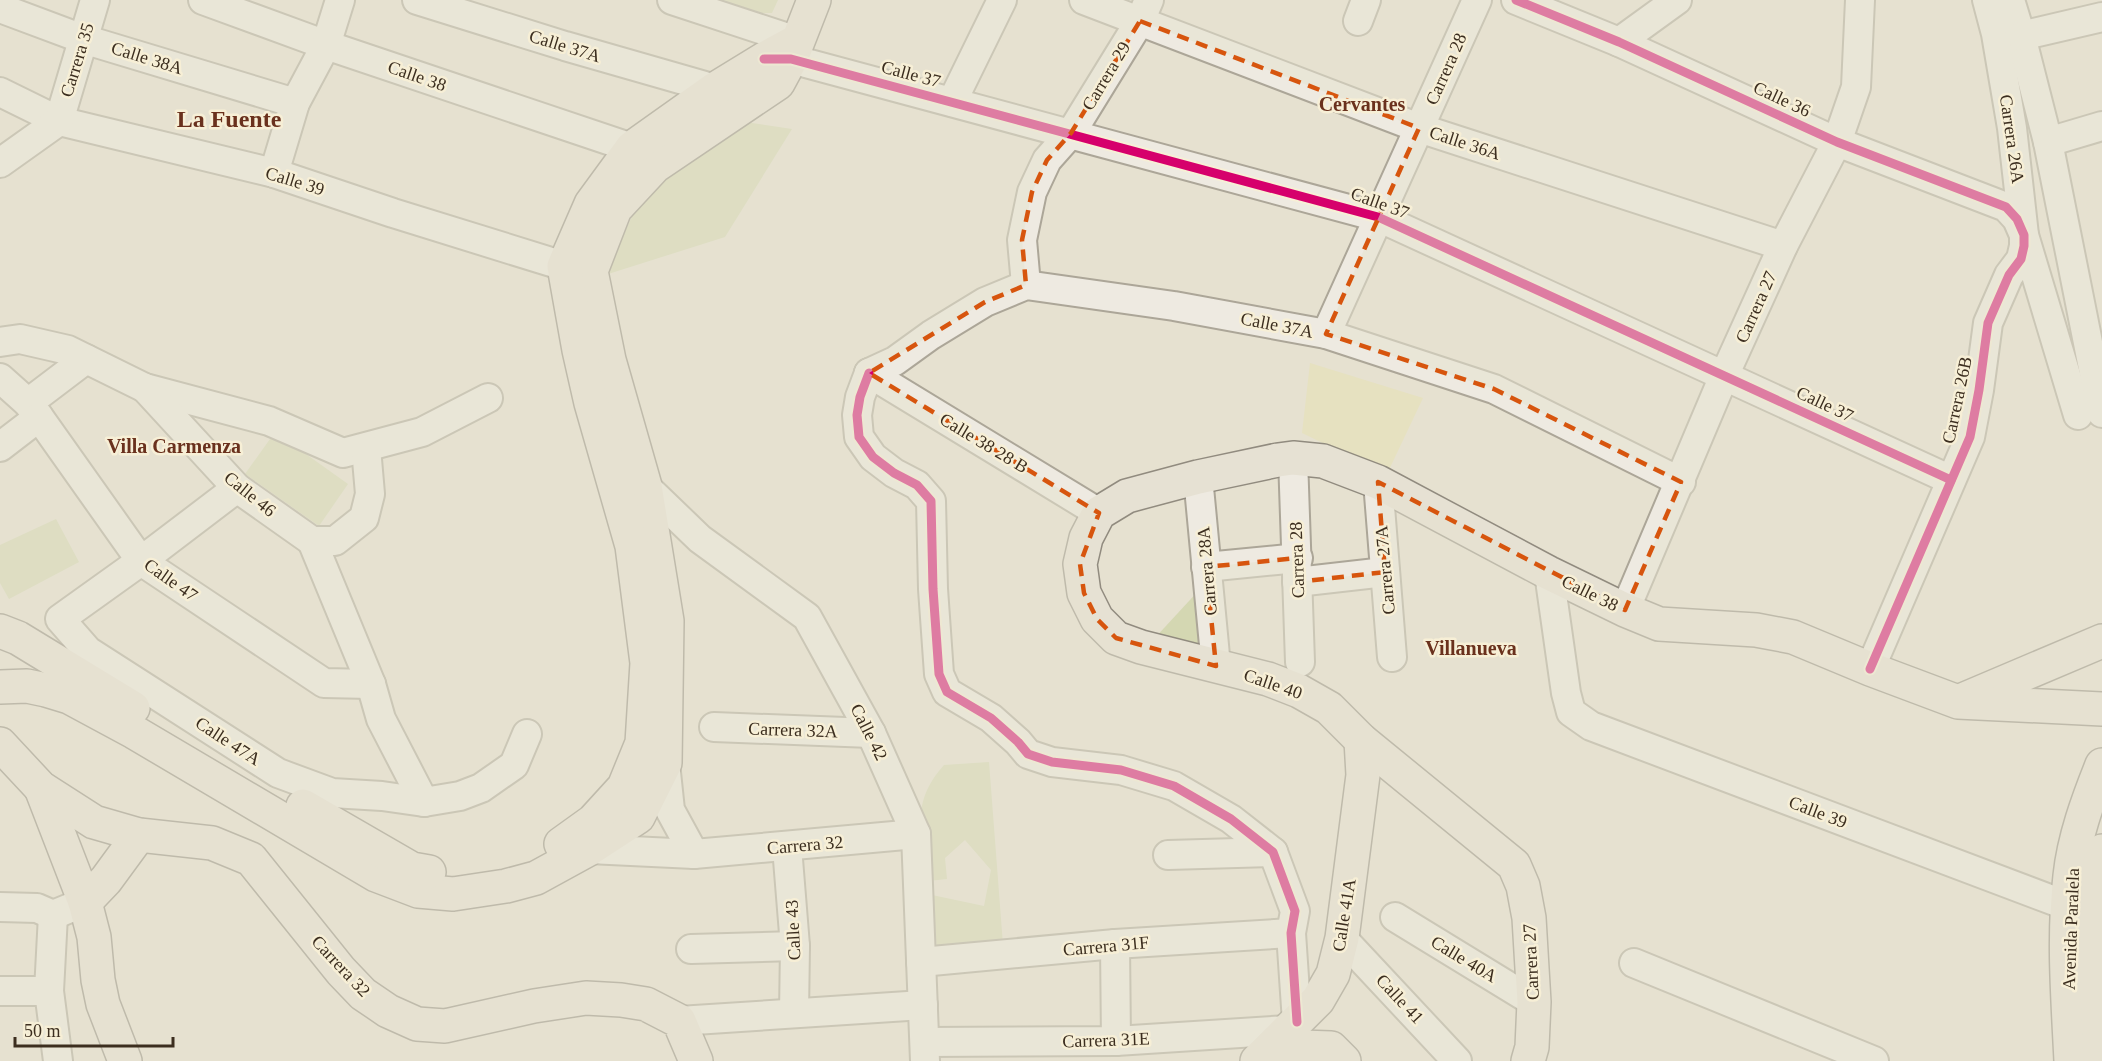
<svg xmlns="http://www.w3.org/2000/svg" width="2102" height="1061" font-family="Georgia,serif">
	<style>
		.farmland { fill: #e6e1c0 }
		.green { fill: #d4d7b2 }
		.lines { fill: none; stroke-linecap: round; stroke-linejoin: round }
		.minor-casing { stroke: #aca698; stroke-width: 32 }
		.major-casing { stroke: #918b7f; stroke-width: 36 }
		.minor { stroke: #eeeae1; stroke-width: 28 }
		.major { stroke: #e6e1d3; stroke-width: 33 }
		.cycleway-casing { stroke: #f7efd6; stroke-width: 13 }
		.cycleway { stroke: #d6006c; stroke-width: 9 }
		.marked { fill: none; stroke: #d7550e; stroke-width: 4.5; stroke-dasharray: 12 8; stroke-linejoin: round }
		.labels { text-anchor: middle; stroke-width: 5; stroke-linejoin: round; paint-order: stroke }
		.street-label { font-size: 18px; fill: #3c2e1f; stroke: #f7efd6 }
		.neighbourhood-label { font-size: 20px; font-weight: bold; fill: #6a311d; stroke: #f7efd6 }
		.district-label { font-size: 24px; font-weight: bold; fill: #6a311d; stroke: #f7efd6 }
	</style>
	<rect width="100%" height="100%" fill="#e6e1d0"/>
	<path class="farmland" d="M1310,363L1423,398L1387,474L1302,433Z"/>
	<g class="green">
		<path d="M707,0H778L772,13H742Z"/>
		<path d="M738,121L792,129L725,237L605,275L640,199Z"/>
		<path d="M275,432L348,484L319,526L245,474Z"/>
		<path d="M56,519L79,562L9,599L0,583V545Z"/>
		<path d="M1201,588L1212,645L1153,640Z"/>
		<path d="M989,762L1003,945L937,950L932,895L984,906L991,870L965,840L945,858L947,879L928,881C922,834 909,804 944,765Z"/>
	</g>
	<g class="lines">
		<g class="minor-casing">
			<g id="minor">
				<path d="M203,0L326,45L632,148"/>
				<path d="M417,0L565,46L715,89"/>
				<path d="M672,0L797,41"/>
				<path d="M1084,0L1419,128L1783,246"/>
				<path d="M1516,0L1619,42L1837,142L2006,207L2017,219L2024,235V246L2021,259L2009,275L1988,323L1979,390L1970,437L1870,669"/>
				<path d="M1987,0L1996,34L2012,128L2024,235L2078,415"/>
				<path d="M2010,0L2021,36L2048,142L2102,413"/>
				<path d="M0,8L83,39L295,103"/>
				<path d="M1358,21L1366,0"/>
				<path d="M2021,36L2102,17"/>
				<path d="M1619,42L1677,0"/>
				<path d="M769,59H791L1378,217L1951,480"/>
				<path d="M0,92L59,121L274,173L393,213L564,266L585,270"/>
				<path d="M952,102L1002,0"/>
				<path d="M59,121L95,0"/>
				<path d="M2048,142L2102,126"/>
				<path d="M0,163L59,121"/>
				<path d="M274,173L295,103L326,45L340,0"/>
				<path d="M1026,285L1022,240L1032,192L1047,160L1071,133L1140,21L1149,0"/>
				<path d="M1326,334L1477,0"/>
				<path d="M0,342L20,339L68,350L145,388L269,421L343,453L422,432L488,398"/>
				<path d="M869,373L860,397L857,415L859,437L873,457L894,473L917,485L931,501L933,589L939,674L947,692L991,718L1018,742L1028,754L1052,762L1121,770L1174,786L1231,819L1273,852L1295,911L1291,933L1297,1022"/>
				<path d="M869,373L895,361L931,335L985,302L1026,285L1174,306L1326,334L1494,389L1681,482"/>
				<path d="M869,373L1099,513"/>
				<path d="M0,378L28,403L39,417L141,561L324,683L371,684"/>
				<path d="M145,388L237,488L312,541"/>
				<path d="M28,403L86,359"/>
				<path d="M0,447L39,417"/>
				<path d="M1293,458L1300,662"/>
				<path d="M1198,477L1216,666"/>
				<path d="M1378,482L1392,657"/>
				<path d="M645,486L700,539L807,617L871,733L916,834L925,1061"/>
				<path d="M237,488L141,561L60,619L88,651L278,773L332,793L382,796L424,802L460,796L481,788L514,765L527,734"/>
				<path d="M312,541L371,684L381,719L424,802"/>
				<path d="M312,541H335L364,518L370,494L366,448"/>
				<path d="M1206,567L1298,558"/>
				<path d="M1549,573L1566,693L1571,712L1591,726L2068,906"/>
				<path d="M1297,582L1385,572"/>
				<path d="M1625,610L1724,376L1783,246L1837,142L1856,87L1860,0"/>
				<path d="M714,727L871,733"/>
				<path d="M665,763L670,810L694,854"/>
				<path d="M787,847L795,946L794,1013"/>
				<path d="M589,849L694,854L916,834"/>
				<path d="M1168,855L1273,852"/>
				<path d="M0,907L37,908L53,915L70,908"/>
				<path d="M53,915L49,991L58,1061"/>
				<path d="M1395,917L1534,1002"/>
				<path d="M1342,938L1457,1061"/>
				<path d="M1115,944L1116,1041"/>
				<path d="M691,949L795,946"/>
				<path d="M921,962L1115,944L1291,933"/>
				<path d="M1634,963L1874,1061"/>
				<path d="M0,991H49"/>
				<path d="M679,1021L923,1005"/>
				<path d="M925,1042L1116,1041L1288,1030"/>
			</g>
		</g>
		<g class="major-casing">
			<g id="major">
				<path d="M0,631L18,638L133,708"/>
				<path d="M0,687L27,686L46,690L69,697L134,732L376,875L418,891L453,894L506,886L536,878L589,849L638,817L665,763L667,621L645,486L609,360L591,271L615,209L655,166L778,83L791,59L814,0"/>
				<path d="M1965,699L2102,641"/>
				<path d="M0,744L41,788L94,822L139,835L212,843L251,859L341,971L363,994L388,1011L417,1024L445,1026L534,1006L586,998L621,1000L646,1004L679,1021L696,1061"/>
				<path d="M41,788L85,902L94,937L98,980L103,1004L125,1061"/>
				<path d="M303,806L412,869L429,872"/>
				<path d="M561,844L593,821L624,787L642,743L647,663L632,546L591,403L579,350L564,266L591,204L632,148L715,89L764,59L797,41"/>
				<path d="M85,902L106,880L139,835"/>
				<path d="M1272,1046L1331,1048L1344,1061"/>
				<path d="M1257,1061L1318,1000L1333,974L1342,938L1363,775L1361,740"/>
				<path d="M1528,1061L1532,1047L1534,1002L1529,918L1523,886L1514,865L1361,740L1329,708L1299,691L1268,679L1141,647L1116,638L1097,619L1084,593L1080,564L1086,538L1099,513L1127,496L1198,477L1278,460L1293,458L1323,461L1378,482L1549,573L1625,610L1659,624L1756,630L1793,637L1870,669L1958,702L2102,709"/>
				<path d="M2071,1061C2068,1000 2063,937 2070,876C2074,838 2088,800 2102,765"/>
				<path d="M2100,1061L2094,916L2102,851"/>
			</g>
		</g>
		<use href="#minor" class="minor"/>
		<use href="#major" class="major"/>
		<g class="cycleway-casing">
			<g id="cycleway">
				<path d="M1516,0L1619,42L1837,142L2006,207L2017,219L2024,235V246L2021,259L2009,275L1988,323L1979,390L1970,437L1870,669"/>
				<path d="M764,59H791L1378,217L1951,480"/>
				<path d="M869,373L860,397L857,415L859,437L873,457L894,473L917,485L931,501L933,589L939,674L947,692L991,718L1018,742L1028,754L1052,762L1121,770L1174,786L1231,819L1273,852L1295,911L1291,933L1297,1022"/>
			</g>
		</g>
		<use href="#cycleway" class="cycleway"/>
	</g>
	<path d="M0 0H2102V1061H0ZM1140,21L1419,128L1326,334L1494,389L1681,482L1625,610L1378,482L1385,572L1297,582L1298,558L1206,567L1216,666L1116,638L1097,619L1084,593L1080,564L1099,513L869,373L985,302L1026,285L1022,240L1032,192L1047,160L1071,133Z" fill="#e6e1d0" fill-opacity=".55" fill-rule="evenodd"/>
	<path class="marked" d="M1140,21L1419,128L1326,334L1494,389L1681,482L1625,610L1378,482L1385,572L1297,582L1298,558L1206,567L1216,666L1116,638L1097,619L1084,593L1080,564L1099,513L869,373L985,302L1026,285L1022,240L1032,192L1047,160L1071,133Z"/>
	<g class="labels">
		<g class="street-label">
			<text transform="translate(565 46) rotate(17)" y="6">Calle 37A</text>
			<text transform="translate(147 58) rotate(17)" y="6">Calle 38A</text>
			<text transform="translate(77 60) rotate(-73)" y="6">Carrera 35</text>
			<text transform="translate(1446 69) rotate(-66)" y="6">Carrera 28</text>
			<text transform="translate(911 74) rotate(15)" y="6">Calle 37</text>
			<text transform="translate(417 76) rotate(19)" y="6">Calle 38</text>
			<text transform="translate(1106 76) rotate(-59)" y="6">Carrera 29</text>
			<text transform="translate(1782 99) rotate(25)" y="6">Calle 36</text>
			<text transform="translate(2012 139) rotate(82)" y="6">Carrera 26A</text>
			<text transform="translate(1465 143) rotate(18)" y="6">Calle 36A</text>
			<text transform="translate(295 181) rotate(17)" y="6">Calle 39</text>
			<text transform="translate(1380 203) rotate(20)" y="6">Calle 37</text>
			<text transform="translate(1756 307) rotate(-66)" y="6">Carrera 27</text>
			<text transform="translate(1277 325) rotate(11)" y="6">Calle 37A</text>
			<text transform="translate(1957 400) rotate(-78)" y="6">Carrera 26B</text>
			<text transform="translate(1825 404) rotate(25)" y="6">Calle 37</text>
			<text transform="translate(984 443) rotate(31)" y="6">Calle 38 28 B</text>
			<text transform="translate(250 494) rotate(39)" y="6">Calle 46</text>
			<text transform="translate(1297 560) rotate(-92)" y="6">Carrera 28</text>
			<text transform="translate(1385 570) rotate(-95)" y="6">Carrera 27A</text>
			<text transform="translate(1207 571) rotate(-95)" y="6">Carrera 28A</text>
			<text transform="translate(171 580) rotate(35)" y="6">Calle 47</text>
			<text transform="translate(1590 593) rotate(26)" y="6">Calle 38</text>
			<text transform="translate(1273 684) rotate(19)" y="6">Calle 40</text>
			<text transform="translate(793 730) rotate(2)" y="6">Carrera 32A</text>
			<text transform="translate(869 732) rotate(63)" y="6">Calle 42</text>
			<text transform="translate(228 741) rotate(33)" y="6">Calle 47A</text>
			<text transform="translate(1818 812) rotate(21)" y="6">Calle 39</text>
			<text transform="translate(805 845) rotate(-5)" y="6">Carrera 32</text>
			<text transform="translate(1344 915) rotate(-81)" y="6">Calle 41A</text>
			<text transform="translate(2071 929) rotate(-88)" y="6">Avenida Paralela</text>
			<text transform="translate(793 930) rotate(-93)" y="6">Calle 43</text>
			<text transform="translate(1106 946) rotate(-5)" y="6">Carrera 31F</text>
			<text transform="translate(1464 959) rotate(31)" y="6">Calle 40A</text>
			<text transform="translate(1531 962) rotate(-93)" y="6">Carrera 27</text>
			<text transform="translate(341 966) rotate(47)" y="6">Carrera 32</text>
			<text transform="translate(1400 999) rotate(47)" y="6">Calle 41</text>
			<text transform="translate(1106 1040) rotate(-2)" y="6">Carrera 31E</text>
		</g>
		<g class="neighbourhood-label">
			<text x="1362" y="111">Cervantes</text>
			<text x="174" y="453">Villa Carmenza</text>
			<text x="1471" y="655">Villanueva</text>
		</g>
		<g class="district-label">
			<text x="229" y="127">La Fuente</text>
		</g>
	</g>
	<path d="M15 1037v9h158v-9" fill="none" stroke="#3c2e1f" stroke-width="3"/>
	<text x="24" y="1037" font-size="18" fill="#3c2e1f" stroke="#f7efd6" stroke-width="4.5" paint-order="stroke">50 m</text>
</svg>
